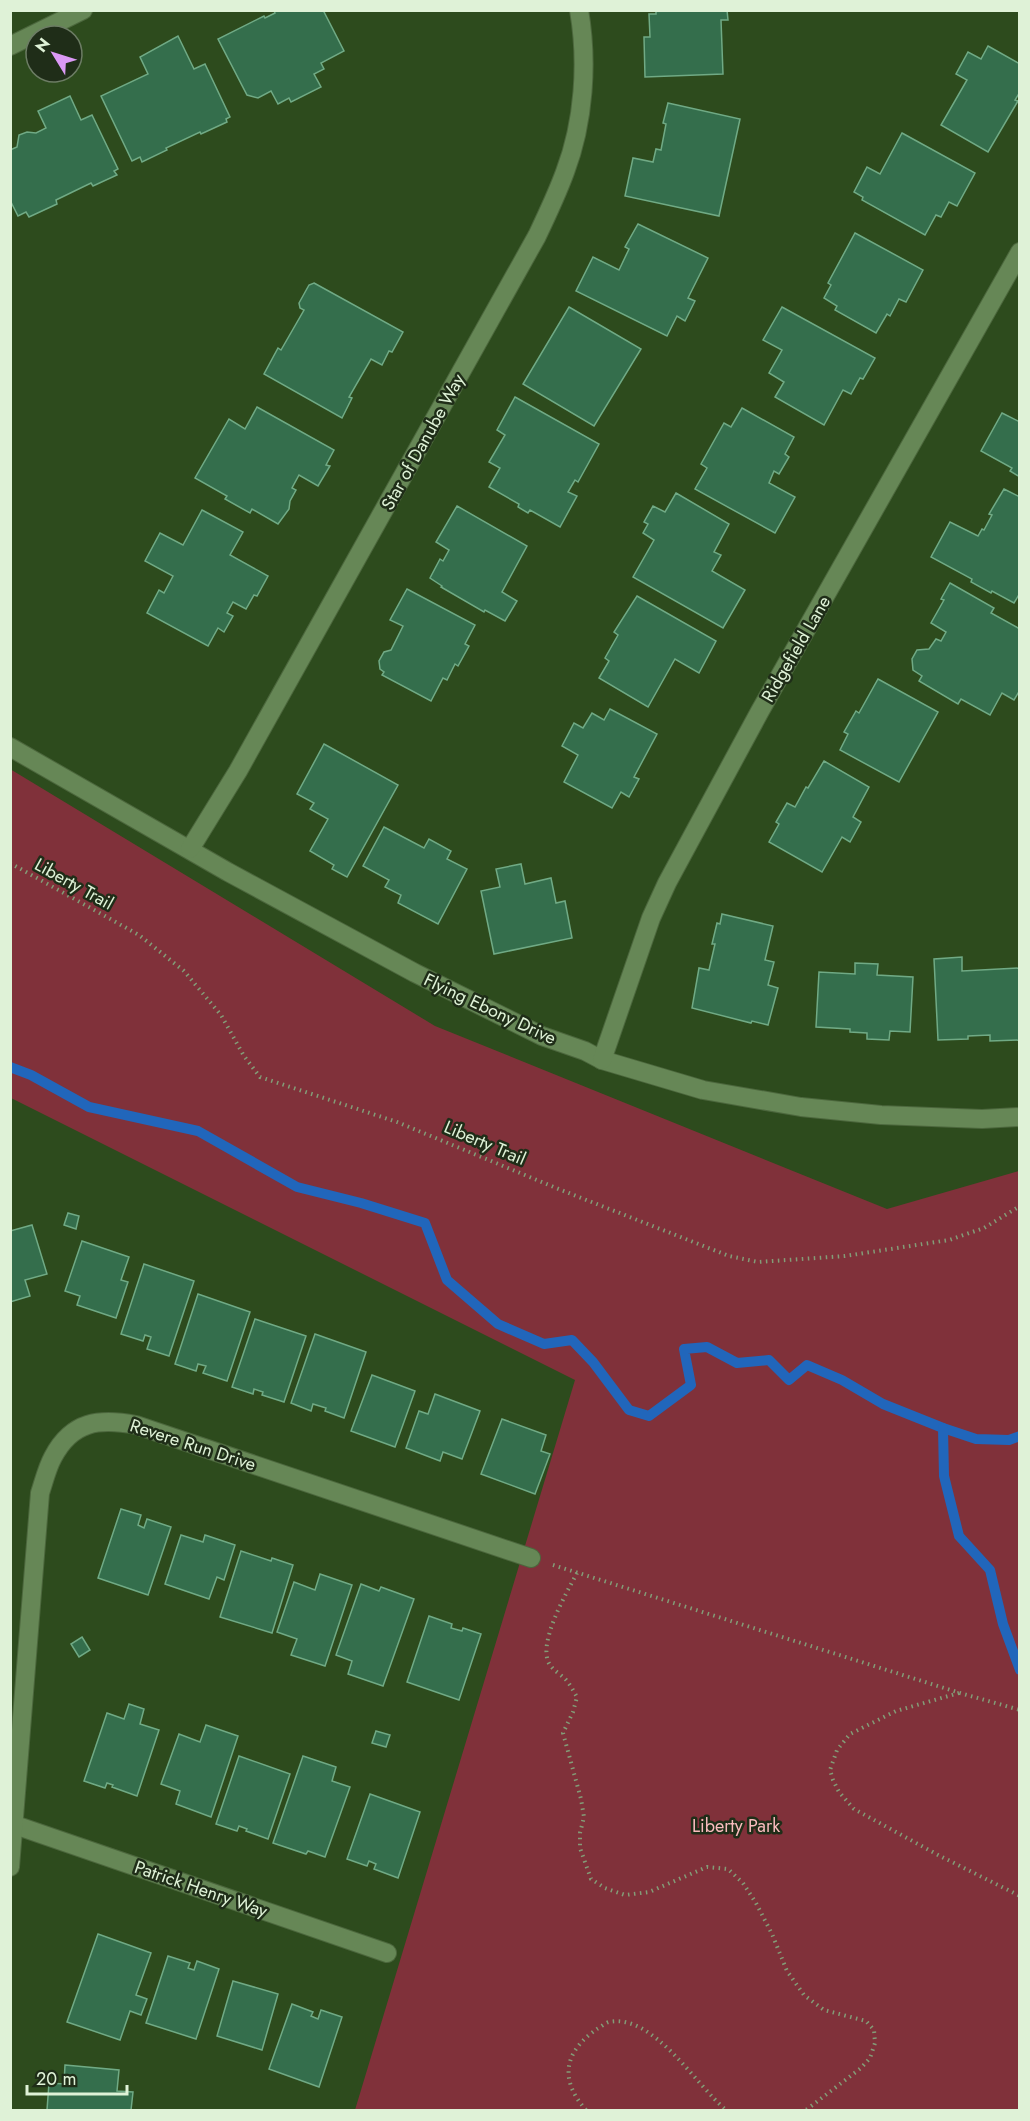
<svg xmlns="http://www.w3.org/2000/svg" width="1030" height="2121" font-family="Jost,sans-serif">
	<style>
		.green { fill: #80313a }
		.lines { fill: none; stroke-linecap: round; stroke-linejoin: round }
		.stream { stroke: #2166bb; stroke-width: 10 }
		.building { fill: #346e4c; stroke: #70aa85; stroke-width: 1.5 }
		.minor-casing { stroke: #4c673d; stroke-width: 20 }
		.path { stroke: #839c77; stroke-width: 4; stroke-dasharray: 1.5 4.5; stroke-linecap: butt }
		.minor { stroke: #668756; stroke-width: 18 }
		.labels { text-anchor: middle; stroke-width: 5; stroke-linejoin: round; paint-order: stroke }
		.street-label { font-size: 18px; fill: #dff2d7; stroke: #1f2d18 }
		.park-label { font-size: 18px; fill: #fabcbe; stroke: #1f2d18 }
	</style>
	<rect width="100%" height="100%" fill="#2d4b1d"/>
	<path class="green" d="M10,769L435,1026L887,1209L1019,1171V2110H355L575,1380L11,1098Z"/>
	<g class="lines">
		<g class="stream">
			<path d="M10,1067L31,1075L89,1107L198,1131L297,1187L361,1203L425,1223L447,1280L498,1324L544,1344L572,1340L593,1362L629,1410L649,1416L691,1385L684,1349L707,1347L737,1363L769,1360L789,1380L807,1365L842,1380L883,1404L943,1428L976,1439L1009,1440L1020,1436"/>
			<path d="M943,1428L944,1476L959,1536L990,1570L1003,1624L1020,1670"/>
		</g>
	</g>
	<g class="building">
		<path d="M274,10H323L344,51L321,63L324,69L314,74L321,87L291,102L289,98L278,104L271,91L258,98L247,95L218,39L264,16L265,18L275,13Z"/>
		<path d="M656,10H727L728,20H721L723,74L645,77L644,37H650L649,14H656Z"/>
		<path d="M178,36L194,69L205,64L230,117L226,119L227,122L201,134L200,132L166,148L167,150L142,162L140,157L132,161L101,96L148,74L140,57Z"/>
		<path d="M988,46L1020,64V92L1015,100L1018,101L988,152L941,125L967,80L956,74L968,52L981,59Z"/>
		<path d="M70,96L81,120L92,115L118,169L114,171L117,175L93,186L91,183L56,200L57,204L29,217L26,212L18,216L10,200V150L17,147L19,135L27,132L36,133L46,128L38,111Z"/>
		<path d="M668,103L740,119L719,216L625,196L633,158L653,162L656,149L661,150L666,124L663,123Z"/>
		<path d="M902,133L975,173L957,206L949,202L941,217L936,215L925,235L862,200L863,197L854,192L867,167L880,174Z"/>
		<path d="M638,224L708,258L688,298L695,301L685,321L677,316L667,336L576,291L593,257L619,270L629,249L625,247Z"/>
		<path d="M855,233L923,270L906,302L899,299L890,316L887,314L876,333L835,310L837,306L824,298L831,285L828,283Z"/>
		<path d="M314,283L403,332L392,352L389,351L382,365L371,359L349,397L352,398L342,418L264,374L278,348L281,350L304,310L300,308L299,303L309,285Z"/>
		<path d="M569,307L641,349L594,426L523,384Z"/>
		<path d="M782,307L875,358L863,379L860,378L851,394L843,390L824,425L775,397L784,382L769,373L782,350L763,340Z"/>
		<path d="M515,397L599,444L578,482L575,480L568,492L577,496L560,527L530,510L528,513L518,507L519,504L489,487L500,468L489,462L505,435L497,430Z"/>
		<path d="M257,407L334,450L326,465L330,466L318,486L299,475L292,488L296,490L290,501L289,509L278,524L252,509L250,513L225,499L227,496L195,478L229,419L245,429Z"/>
		<path d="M742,408L794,437L785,454L789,457L779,474L774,471L769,483L795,497L775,533L695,489L707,468L701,464L724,423L731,427Z"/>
		<path d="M1002,413L1020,422V477L1010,471L1012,468L981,451Z"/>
		<path d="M1004,489L1020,497V593L1014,603L992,591L991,593L971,582L972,579L931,557L950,522L978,536L982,529L984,530L992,515L989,514Z"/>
		<path d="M676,493L729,524L714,552L721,555L712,571L745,590L723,628L633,577L654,540L643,533L648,524L644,522L653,506L665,512Z"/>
		<path d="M457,506L527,546L502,592L517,601L505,621L485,610L484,612L441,587L442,586L430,578L440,559L443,561L449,550L436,542Z"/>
		<path d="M202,510L243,532L230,555L268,576L257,596L254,595L246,609L233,602L227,613L233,616L224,632L218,628L208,646L147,613L159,590L164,593L173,576L145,561L160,533L183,545Z"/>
		<path d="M950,583L994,608L991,613L1020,629V690L1014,700L1002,693L990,715L961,699L958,704L919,681L922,676L913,670L912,659L917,650L929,649L936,639L941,641L946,632L931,623L944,600L941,599Z"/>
		<path d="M407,589L475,625L465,644L469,646L458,666L455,664L447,680L443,678L431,701L382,675L384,672L380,669L379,661L384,652L391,650L403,626L390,620Z"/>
		<path d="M637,596L716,641L699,673L675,659L648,707L599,678L609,661L605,658L618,635L614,632Z"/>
		<path d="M878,679L938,712L899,782L840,750L848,734L844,732L856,711L859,713Z"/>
		<path d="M610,709L657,734L634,777L639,779L629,797L621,792L612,808L564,782L578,755L562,746L574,723L583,728L592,713L604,720Z"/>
		<path d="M324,744L398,785L347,877L332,869L334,865L310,851L328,819L310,809L314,803L297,794Z"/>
		<path d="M824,761L869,787L853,817L861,822L850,842L842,837L822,872L769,842L779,824L776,822L787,803L795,807L806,787L808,788Z"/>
		<path d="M384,827L424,848L429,839L451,851L447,859L467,869L438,924L398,903L401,895L385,887L389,880L363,866Z"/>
		<path d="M521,864L525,884L551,878L556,903L565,901L572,938L494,954L481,891L500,887L496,869Z"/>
		<path d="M722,914L773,926L765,960L774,962L768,985L778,988L768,1025L752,1021L751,1023L692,1008L699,968L709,970L715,944H712L717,923L720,924Z"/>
		<path d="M962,957V971L1020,968V1040L990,1041V1035L968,1036V1039L938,1040L934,959Z"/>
		<path d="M855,963L878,964L877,975L913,977L910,1032L890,1031L889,1040L867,1039V1033L850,1032V1029L816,1027L819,972L855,974Z"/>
		<path d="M68,1213L79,1216L76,1229L64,1225Z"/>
		<path d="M32,1225L47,1274L25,1280L30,1296L10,1302V1231Z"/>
		<path d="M82,1241L129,1257L121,1280L128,1282L116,1318L77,1305L80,1296L65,1291Z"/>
		<path d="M144,1264L194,1281L169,1356L147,1349L151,1337L145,1335L143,1341L121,1334Z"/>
		<path d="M198,1294L250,1312L227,1381L203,1373L206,1366L198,1364L196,1371L175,1364Z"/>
		<path d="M255,1319L306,1336L284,1402L262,1395L263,1392L254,1389L253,1394L232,1387Z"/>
		<path d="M315,1334L366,1352L344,1418L325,1411L326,1408L313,1404L311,1411L291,1403Z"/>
		<path d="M372,1375L415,1391L395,1447L351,1431Z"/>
		<path d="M435,1394L480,1411L462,1459L443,1452L440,1461L406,1448L419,1411L428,1414Z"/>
		<path d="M502,1419L546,1435L541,1451L550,1454L535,1494L481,1474Z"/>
		<path d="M121,1509L141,1515L138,1525L144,1528L147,1519L171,1527L148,1595L98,1578Z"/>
		<path d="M181,1535L203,1542L205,1535L235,1545L224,1580L217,1577L209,1599L165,1584Z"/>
		<path d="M241,1551L271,1561L272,1558L293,1565L272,1633L220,1617Z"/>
		<path d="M320,1574L352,1585L325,1666L291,1655L297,1639L277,1632L294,1582L315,1590Z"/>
		<path d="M361,1584L379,1591L381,1587L414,1599L383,1686L348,1674L352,1661L336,1655Z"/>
		<path d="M429,1616L452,1624L451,1628L462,1631L463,1628L481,1634L459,1700L407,1682Z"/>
		<path d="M82,1637L90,1650L79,1657L71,1644Z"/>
		<path d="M129,1704L144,1709L140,1724L159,1730L137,1796L112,1787L113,1785L107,1783L105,1788L84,1781L107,1713L124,1719Z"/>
		<path d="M206,1725L238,1736L211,1817L176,1804L180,1791L161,1784L179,1734L200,1742Z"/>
		<path d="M376,1731L390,1735L386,1747L372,1743Z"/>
		<path d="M239,1756L290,1774L268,1839L246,1831L247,1829L239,1826L237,1831L216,1824Z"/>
		<path d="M303,1756L336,1767L332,1781L350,1787L325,1857L308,1851L306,1854L273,1843Z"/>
		<path d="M370,1794L420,1812L398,1878L374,1869L376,1864L369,1861L367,1866L347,1859Z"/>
		<path d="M98,1934L151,1953L136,1995L147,1999L141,2015L130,2011L120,2040L67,2022Z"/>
		<path d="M168,1956L190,1963L188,1968L194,1970L197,1961L219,1969L196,2039L146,2023Z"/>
		<path d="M233,1981L278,1994L262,2050L217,2036Z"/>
		<path d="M292,2004L313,2012L311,2016L318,2019L321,2010L342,2017L319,2087L269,2069Z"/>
		<path d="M65,2065L119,2070L117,2091L133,2092L131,2110H47L49,2083L64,2084Z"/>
	</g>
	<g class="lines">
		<g class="minor-casing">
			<g id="minor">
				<path d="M10,46L83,10"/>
				<path d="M10,747L228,872L415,973L542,1036L585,1051L602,1060L703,1090L801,1107L881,1115L982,1119L1020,1117"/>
				<path d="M190,849L238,771L537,236C547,215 557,194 565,172C584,122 588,62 579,10"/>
				<path d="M602,1060L651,918L667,883L760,711L1020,252"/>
				<path d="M15,1825L387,1953"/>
				<path d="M10,1867L40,1493C44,1481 47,1468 53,1457C72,1421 99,1418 136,1425L531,1558"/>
			</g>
		</g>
		<g class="path">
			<path d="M10,863L139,935L184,971L221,1015L244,1056L260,1077L397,1122L561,1190L729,1256L758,1262L845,1256L949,1240L984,1228L1020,1206"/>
			<path d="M553,1565L960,1693L1020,1710"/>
			<path d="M577,1573C567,1592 536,1645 550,1665C554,1671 562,1675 567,1681C571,1686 574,1692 577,1697L573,1712L563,1733L581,1799L584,1817L580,1833V1848L591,1879L605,1888L625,1895L649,1892L707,1867L728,1869L743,1883L756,1903L772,1934L787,1971L804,1995L824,2010L866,2021L874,2030L875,2043L870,2058L861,2068L806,2110"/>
			<path d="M959,1693L896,1711L850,1734L837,1750L830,1770L833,1780L839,1792L854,1809L940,1856L1020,1896"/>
			<path d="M586,2110C573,2095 563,2077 572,2056C577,2045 588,2035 597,2029C601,2027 605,2023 609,2022C653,2013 696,2085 726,2110"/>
		</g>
		<use href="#minor" class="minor"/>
	</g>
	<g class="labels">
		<g class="street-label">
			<text transform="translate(423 442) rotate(-61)" y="6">Star of Danube Way</text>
			<text transform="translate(796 649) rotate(-60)" y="6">Ridgefield Lane</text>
			<text transform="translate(74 884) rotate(29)" y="6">Liberty Trail</text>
			<text transform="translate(490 1009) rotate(25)" y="6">Flying Ebony Drive</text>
			<text transform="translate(485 1143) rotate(23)" y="6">Liberty Trail</text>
			<text transform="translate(193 1445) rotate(18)" y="6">Revere Run Drive</text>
			<text transform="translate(201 1889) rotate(19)" y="6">Patrick Henry Way</text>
		</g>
		<g class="park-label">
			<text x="736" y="1832">Liberty Park</text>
		</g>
	</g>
	<rect width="1030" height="2121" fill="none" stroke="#dff2d7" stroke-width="24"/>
	<g transform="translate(54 54) rotate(308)"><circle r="28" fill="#1f2d18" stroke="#6c7c64" stroke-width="1.5"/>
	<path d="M0-4.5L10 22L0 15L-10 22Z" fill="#db99f5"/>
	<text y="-9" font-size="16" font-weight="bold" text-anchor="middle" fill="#dff2d7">N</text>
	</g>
	<path d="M27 2085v9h100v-9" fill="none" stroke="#dff2d7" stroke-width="3"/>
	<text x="36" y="2085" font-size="18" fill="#dff2d7" stroke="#1f2d18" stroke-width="4.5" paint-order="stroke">20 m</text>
</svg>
